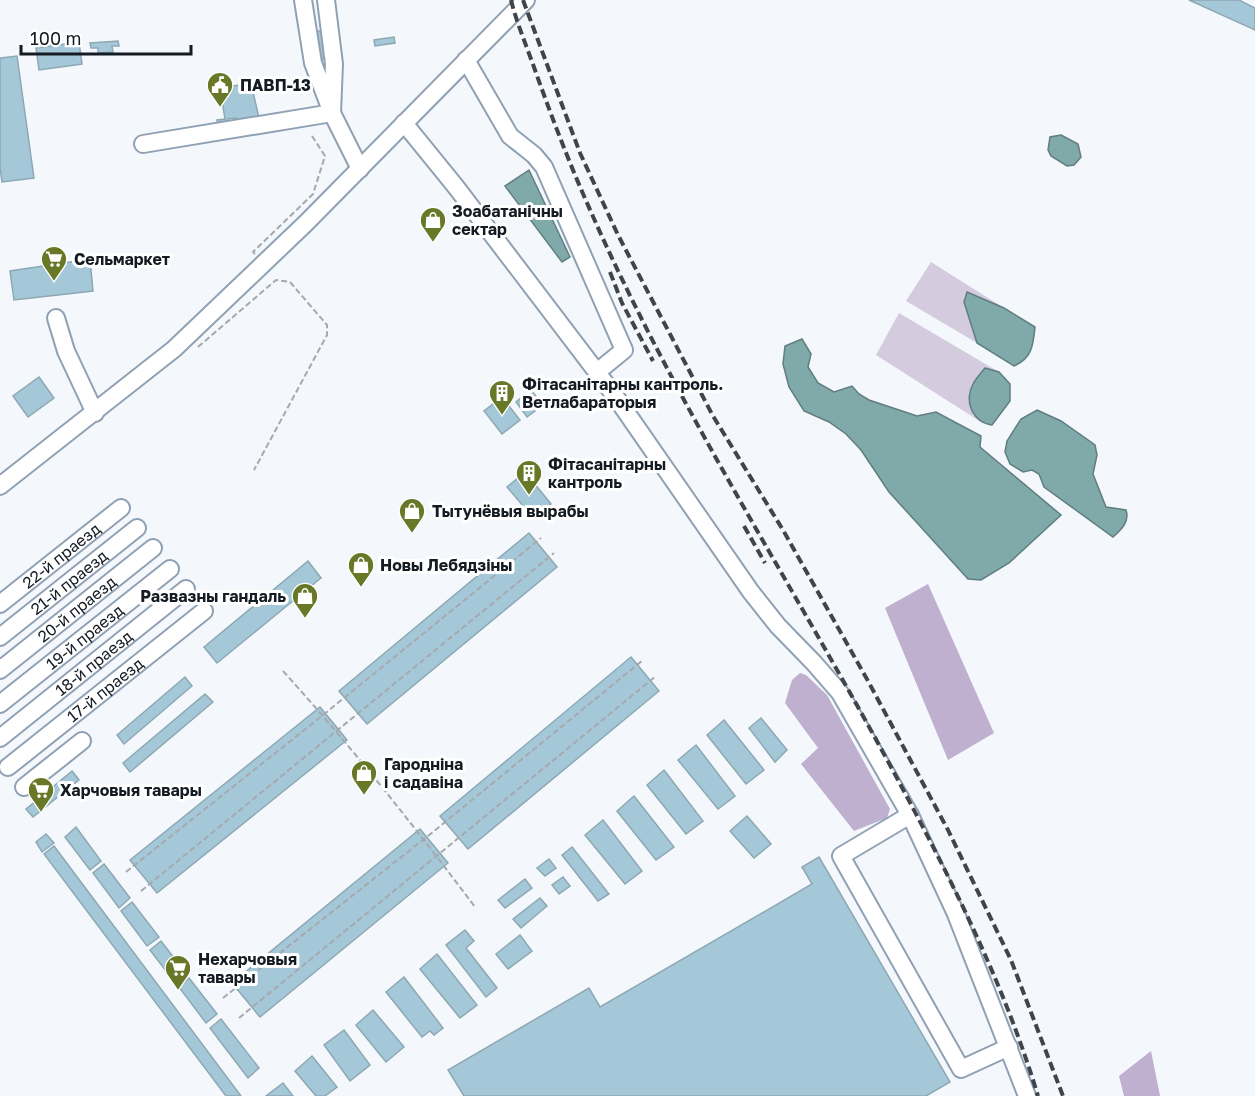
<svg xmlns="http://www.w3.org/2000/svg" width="1255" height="1096" font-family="'Golos Text',sans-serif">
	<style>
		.green { fill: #d4ccde }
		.forest { fill: #beb0ce }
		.water { fill: #80a9aa; stroke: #607e81; stroke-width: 1.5 }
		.building { fill: #a5c8d8; stroke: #8da8b3; stroke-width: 1.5 }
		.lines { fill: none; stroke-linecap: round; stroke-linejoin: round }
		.minor-casing { stroke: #90a1b4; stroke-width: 20 }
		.path { stroke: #a5a9ae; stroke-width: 2; stroke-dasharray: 6 3; stroke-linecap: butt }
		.minor { stroke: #fff; stroke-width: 16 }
		.rail { stroke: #3f454b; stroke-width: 4; stroke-dasharray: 9 4.5; stroke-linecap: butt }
		.labels { text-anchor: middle; stroke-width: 6; stroke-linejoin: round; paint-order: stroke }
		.poi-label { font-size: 16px; font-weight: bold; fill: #151b22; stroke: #fff; text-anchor: start }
		.street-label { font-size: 16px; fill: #151b22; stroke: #fff }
	</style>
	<rect width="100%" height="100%" fill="#f4f8fc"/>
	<g class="green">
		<path d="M931,262L1004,308L968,292L964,302L977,343L906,301Z"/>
		<path d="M899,313L999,372L985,368L973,415L984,424L876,355Z"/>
	</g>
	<g class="forest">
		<path d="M928,584L994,733L948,760L885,608Z"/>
		<path d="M800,673L806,675L827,695L890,809L887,818L854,831L801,764L818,748L785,703L792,680Z"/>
		<path d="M1151,1051L1160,1096H1124L1119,1076Z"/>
	</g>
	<g class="water">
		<path d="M1061,135L1078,144L1081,157L1074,165L1067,166L1051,156L1048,150L1050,137Z"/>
		<path d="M529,170L570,257L562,262L505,186Z"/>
		<path d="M967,292L1004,308L1035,327C1033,346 1032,358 1014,366L977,343L964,302Z"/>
		<path d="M802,339L811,354L808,367L818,383L834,392L852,386L859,394L869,400L917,416L936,412L981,436L980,447L1061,515L1009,563L981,580L968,579L889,492L861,450L846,434L829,422L804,411L789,387L783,364L785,346Z"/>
		<path d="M985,368L999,372L1010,384V401L992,425C972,422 964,401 973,384C976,378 981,373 985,368Z"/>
		<path d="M1037,410L1061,421L1095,445L1097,455L1093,474L1106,507L1126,510C1130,522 1121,530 1113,537L1044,487L1039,474L1032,470L1023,472L1010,464L1005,452L1007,441L1021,419Z"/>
	</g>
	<g class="building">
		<path d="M1189,0H1239L1255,8V30Z"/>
		<path d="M325,30L328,59L317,60L313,32Z"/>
		<path d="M394,37L395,43L375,46L374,40Z"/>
		<path d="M118,41L119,46H112L113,52L98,53V48H91L90,43Z"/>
		<path d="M79,42L82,64L39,70L36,48Z"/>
		<path d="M17,56L34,178L2,182L0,168V58Z"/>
		<path d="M251,83L259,118L236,121V118L228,119L229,127L218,128L217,120L225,119L220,88Z"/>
		<path d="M90,259L93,291L14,300L10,271Z"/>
		<path d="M39,377L54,398L28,417L13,396Z"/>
		<path d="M531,390L543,405L527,417L516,402Z"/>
		<path d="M502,397L520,420L502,434L484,411Z"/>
		<path d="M525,472L551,504L534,519L507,487Z"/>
		<path d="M529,533L557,567L367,724L339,691Z"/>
		<path d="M308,561L321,578L217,663L204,647Z"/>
		<path d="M631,657L659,691L468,849L440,816Z"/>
		<path d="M185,677L192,686L124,744L117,735Z"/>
		<path d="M205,694L213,702L130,772L123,763Z"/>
		<path d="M320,707L347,740L157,893L130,860Z"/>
		<path d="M761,718L787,750L775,762L749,728Z"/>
		<path d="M724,720L764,770L746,784L707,735Z"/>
		<path d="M696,745L735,796L718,809L678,760Z"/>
		<path d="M664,770L703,821L686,834L647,785Z"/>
		<path d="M72,771L79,780L33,817L26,809Z"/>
		<path d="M634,796L674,847L656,860L617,811Z"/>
		<path d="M747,816L771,844L754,858L730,831Z"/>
		<path d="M603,820L642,871L625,884L585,835Z"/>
		<path d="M76,827L101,861L90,870L65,837Z"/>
		<path d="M420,829L448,863L260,1017L232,983Z"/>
		<path d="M46,834L54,843L42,852L36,842Z"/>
		<path d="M54,846L241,1096H226L44,854Z"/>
		<path d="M572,847L609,894L598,901L562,855Z"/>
		<path d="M819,857L950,1082L926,1096H464L448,1070L589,988L600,1007L812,884L802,867Z"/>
		<path d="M549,859L556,868L545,876L537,868Z"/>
		<path d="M104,864L130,898L119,908L93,873Z"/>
		<path d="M563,877L570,886L559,894L552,885Z"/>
		<path d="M525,879L532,888L505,908L498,900Z"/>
		<path d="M540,898L547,906L521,928L513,919Z"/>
		<path d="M132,902L159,937L147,946L121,911Z"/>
		<path d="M465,930L474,941L466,948L497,988L486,997L446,945Z"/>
		<path d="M520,935L532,951L508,969L496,954Z"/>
		<path d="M161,941L187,975L176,984L150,950Z"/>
		<path d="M437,954L477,1005L460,1018L420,969Z"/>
		<path d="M404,977L443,1028L434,1035L430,1031L422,1037L386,992Z"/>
		<path d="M189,978L217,1014L206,1023L179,987Z"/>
		<path d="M373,1010L404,1047L386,1062L356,1025Z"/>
		<path d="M221,1019L259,1068L248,1078L210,1028Z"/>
		<path d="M344,1030L370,1065L350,1081L324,1045Z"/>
		<path d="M312,1056L337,1087L325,1096H316L295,1071Z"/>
		<path d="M283,1083L293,1096H266Z"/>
	</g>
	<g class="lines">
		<g class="minor-casing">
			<g id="minor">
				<path d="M303,0L313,63L332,113L360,169"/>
				<path d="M466,60L510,136L534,155L544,167L624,350L597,372"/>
				<path d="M404,123L456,187L615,396L751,592L778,626L814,663L840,693L910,815L956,914L1027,1096"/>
				<path d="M143,144L332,113L334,64L326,0"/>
				<path d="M56,318L66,351L95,413"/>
				<path d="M0,486L174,349L306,223L526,0"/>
				<path id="s1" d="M0,604L121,508"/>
				<path id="s2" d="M0,637L137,528"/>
				<path id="s3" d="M0,670L153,548"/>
				<path id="s4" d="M0,704L170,569"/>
				<path id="s5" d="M0,738L186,589"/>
				<path id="s6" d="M8,767L204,611"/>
				<path d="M24,787L82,741"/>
				<path d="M910,815L841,856L961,1069L1009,1047"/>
			</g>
		</g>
		<g class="path">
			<path d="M255,254L253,252L313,194L325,156L312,136"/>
			<path d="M198,347L276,280L290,282L327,325V335L254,470"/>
			<path d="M283,671C351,746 414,826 475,907"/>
			<path d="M126,872L323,715L541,538"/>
			<path d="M141,891L554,553"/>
			<path d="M223,998L433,832L643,660"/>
			<path d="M239,1018L656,676"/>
		</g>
		<use href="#minor" class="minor"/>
		<g class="rail">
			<path d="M511,0C517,24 527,47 535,70C552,118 570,165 591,212C676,405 791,582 891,767C948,873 1003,980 1038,1096"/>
			<path d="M523,0L580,153L618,235L713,416L783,530L868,681L948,830L1011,960L1063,1096"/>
			<path d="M610,272L622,303L653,361"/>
			<path d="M744,526L765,563"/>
		</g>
	</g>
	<defs>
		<g id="civic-pin" transform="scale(1.35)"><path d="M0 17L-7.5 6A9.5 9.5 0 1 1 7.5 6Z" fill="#687826" stroke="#fff"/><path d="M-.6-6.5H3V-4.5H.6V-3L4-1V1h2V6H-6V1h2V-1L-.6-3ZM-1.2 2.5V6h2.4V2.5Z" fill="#fff"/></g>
		<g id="shop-pin" transform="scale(1.35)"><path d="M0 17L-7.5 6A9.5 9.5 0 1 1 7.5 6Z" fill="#687826" stroke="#fff"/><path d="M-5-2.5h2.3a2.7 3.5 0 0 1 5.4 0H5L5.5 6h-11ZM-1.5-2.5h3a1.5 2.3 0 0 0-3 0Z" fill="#fff"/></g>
		<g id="supermarket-pin" transform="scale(1.35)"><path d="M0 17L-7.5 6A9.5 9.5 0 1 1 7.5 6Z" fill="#687826" stroke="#fff"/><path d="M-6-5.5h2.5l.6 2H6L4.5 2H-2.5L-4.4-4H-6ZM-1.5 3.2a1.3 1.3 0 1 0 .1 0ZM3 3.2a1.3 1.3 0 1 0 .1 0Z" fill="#fff"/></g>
		<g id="building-pin" transform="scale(1.35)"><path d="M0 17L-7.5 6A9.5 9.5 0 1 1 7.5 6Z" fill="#687826" stroke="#fff"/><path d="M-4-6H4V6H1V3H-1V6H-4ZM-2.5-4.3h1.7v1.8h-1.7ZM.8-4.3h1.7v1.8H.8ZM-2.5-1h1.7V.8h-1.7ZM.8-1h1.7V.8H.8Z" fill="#fff"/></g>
	</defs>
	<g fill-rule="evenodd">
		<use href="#civic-pin" x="220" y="85"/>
		<use href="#shop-pin" x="433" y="220"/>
		<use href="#supermarket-pin" x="54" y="259"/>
		<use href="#building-pin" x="502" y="393"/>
		<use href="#building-pin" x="529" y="473"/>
		<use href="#shop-pin" x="412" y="511"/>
		<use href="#shop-pin" x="361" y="565"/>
		<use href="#shop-pin" x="305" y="596"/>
		<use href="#shop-pin" x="364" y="773"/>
		<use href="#supermarket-pin" x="41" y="790"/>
		<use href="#supermarket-pin" x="178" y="968"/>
	</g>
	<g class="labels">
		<g class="poi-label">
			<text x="240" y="91">ПАВП-13</text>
			<text x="452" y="217">Зоабатанічны<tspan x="452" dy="18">сектар</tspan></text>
			<text x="74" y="265">Сельмаркет</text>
			<text x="522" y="390">Фітасанітарны кантроль.<tspan x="522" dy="18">Ветлабараторыя</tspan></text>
			<text x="548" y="470">Фітасанітарны<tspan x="548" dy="18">кантроль</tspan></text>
			<text x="432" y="517">Тытунёвыя вырабы</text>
			<text x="380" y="571">Новы Лебядзіны</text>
			<text x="286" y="602" text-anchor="end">Развазны гандаль</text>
			<text x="384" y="770">Гародніна<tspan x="384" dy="18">і садавіна</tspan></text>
			<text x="60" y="796">Харчовыя тавары</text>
			<text x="198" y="965">Нехарчовыя<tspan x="198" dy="18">тавары</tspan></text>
		</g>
		<g class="street-label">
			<text dy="6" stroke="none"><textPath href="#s1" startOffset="78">22-й праезд</textPath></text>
			<text dy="6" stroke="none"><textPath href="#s2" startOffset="88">21-й праезд</textPath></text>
			<text dy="6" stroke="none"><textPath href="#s3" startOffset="98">20-й праезд</textPath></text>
			<text dy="6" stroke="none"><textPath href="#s4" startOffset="108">19-й праезд</textPath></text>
			<text dy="6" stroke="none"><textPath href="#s5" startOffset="120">18-й праезд</textPath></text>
			<text dy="6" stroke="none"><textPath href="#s6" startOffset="124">17-й праезд</textPath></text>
		</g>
	</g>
	<path d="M21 45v9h170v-9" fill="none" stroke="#151b22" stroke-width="3"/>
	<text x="30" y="45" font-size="18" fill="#151b22" stroke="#ffffff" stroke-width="4.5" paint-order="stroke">100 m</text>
</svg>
